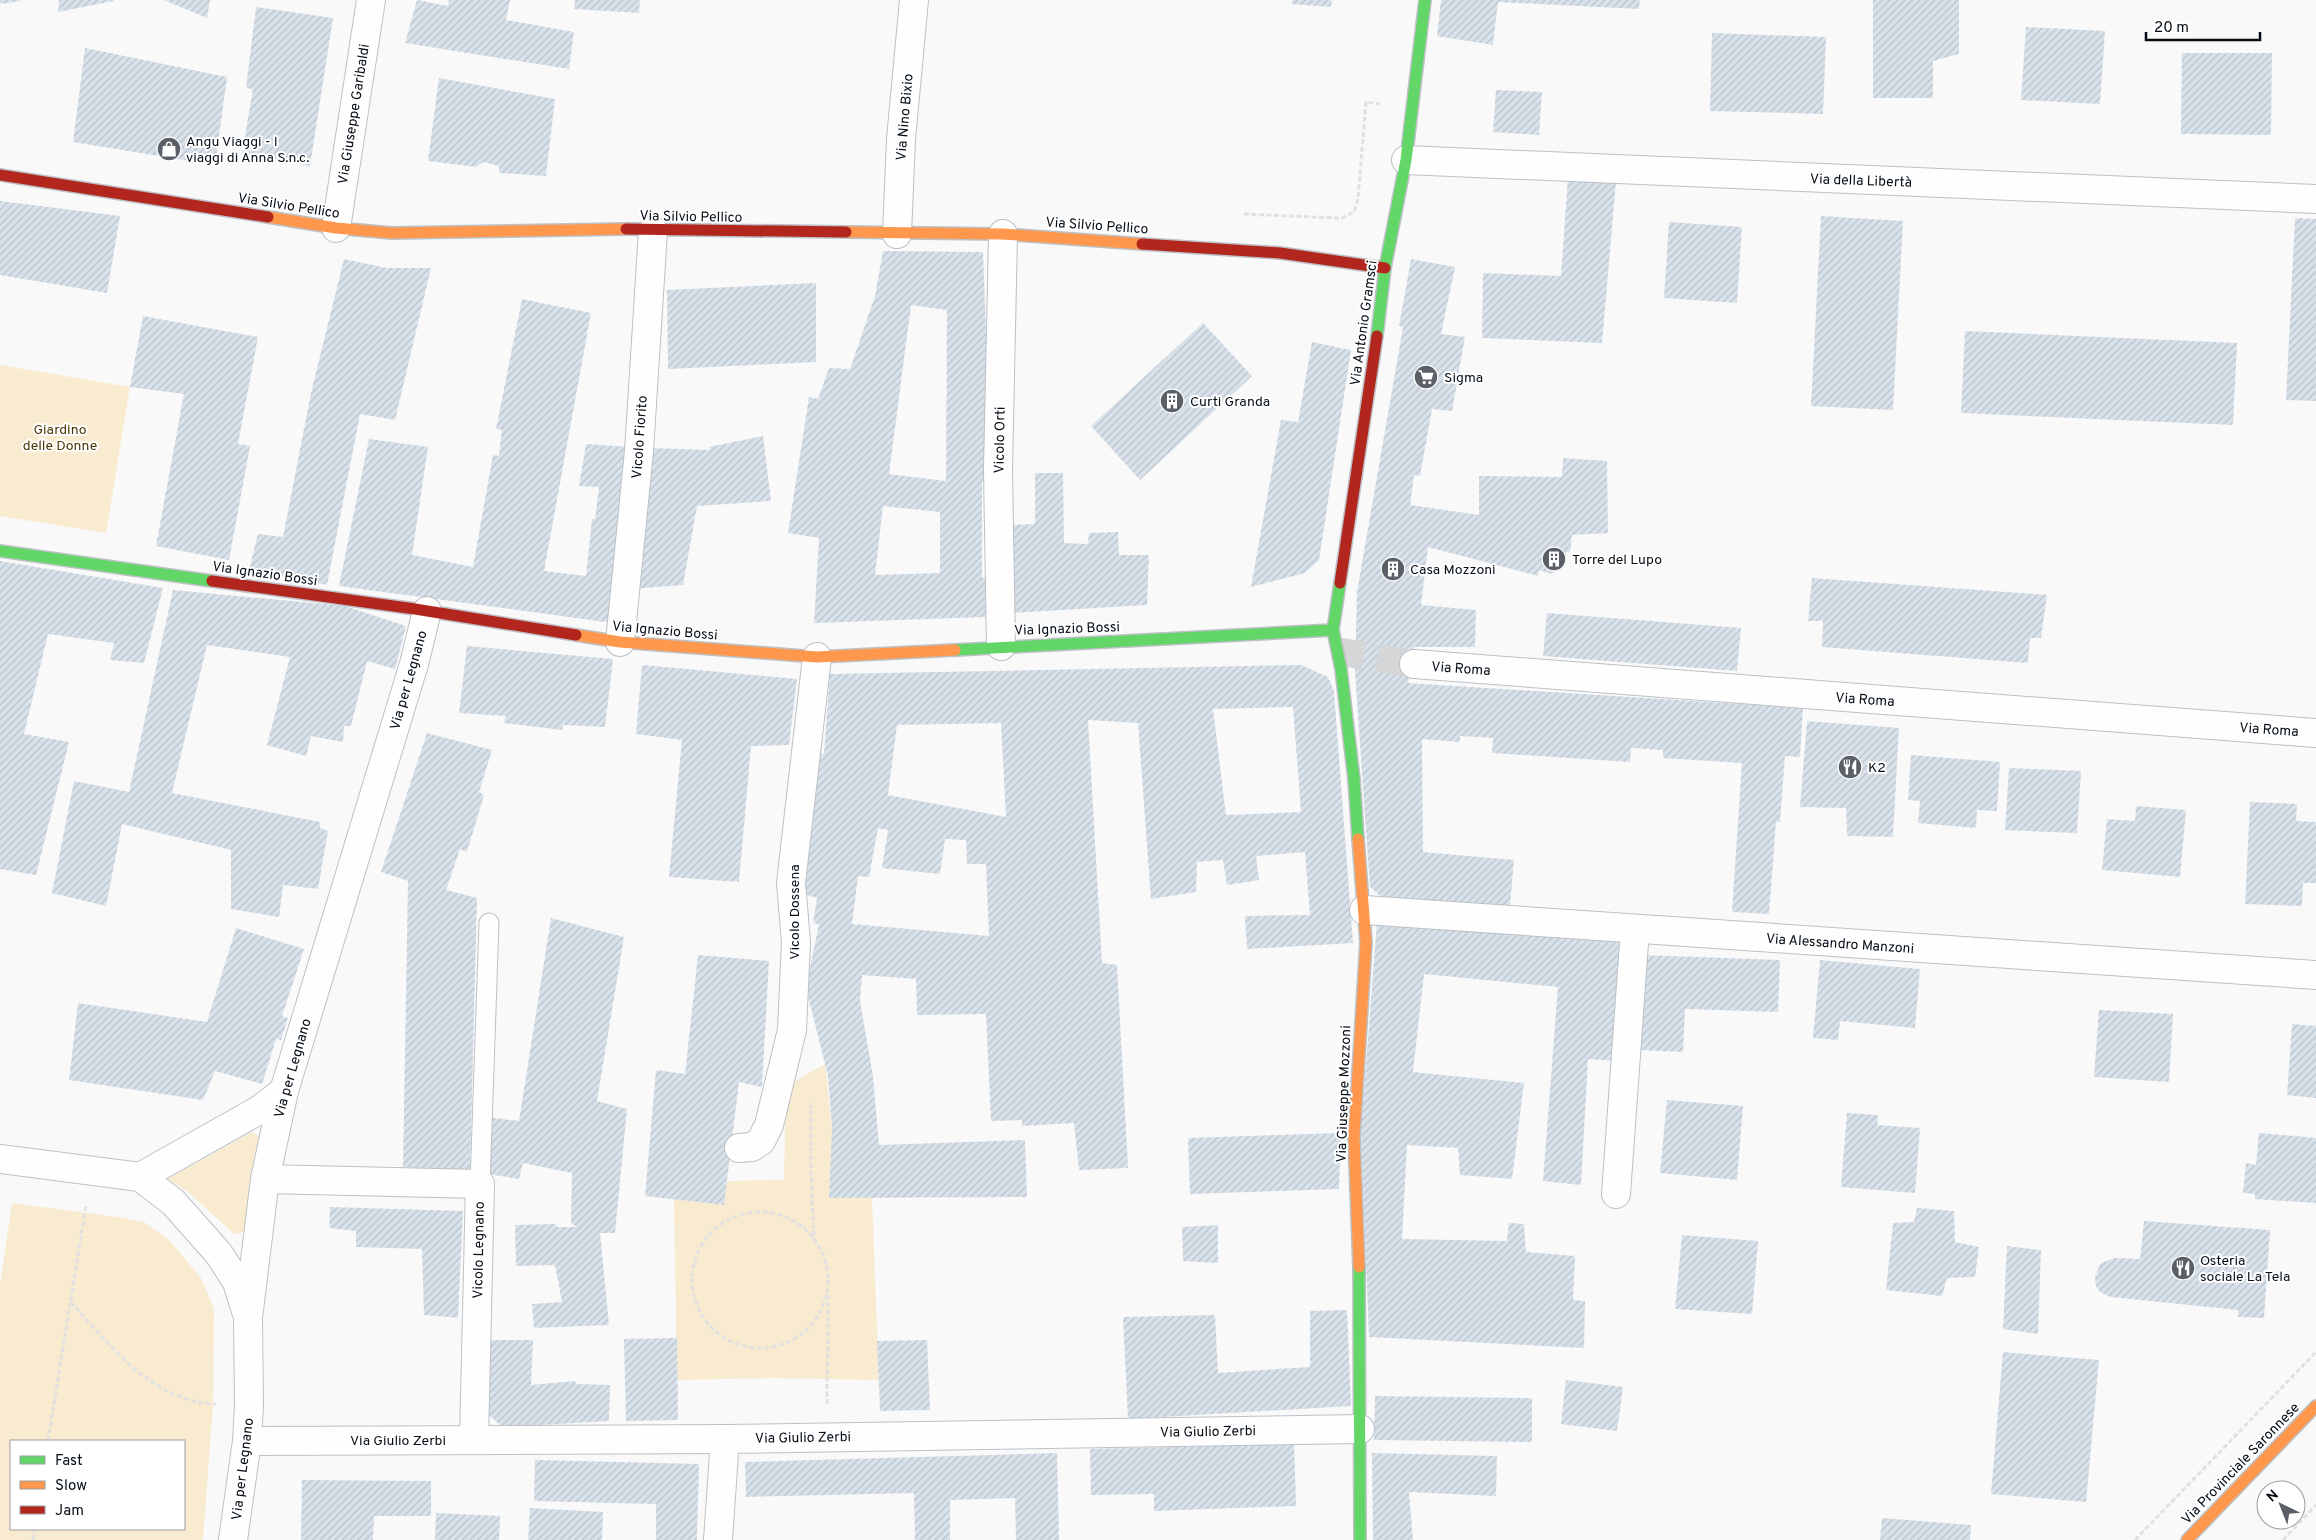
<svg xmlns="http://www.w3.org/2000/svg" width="2316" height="1540" font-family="Overpass,sans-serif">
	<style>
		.green { fill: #f9ebd0; fill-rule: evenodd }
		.building { fill: url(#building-hatch); fill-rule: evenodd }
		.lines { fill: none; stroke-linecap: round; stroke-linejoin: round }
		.street-tunnel { stroke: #d4d6d7; stroke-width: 28; stroke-dasharray: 28 14; stroke-linecap: butt }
		.lane-casing { stroke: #bcc1c6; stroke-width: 21 }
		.street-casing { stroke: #bcc1c6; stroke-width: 30 }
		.fast-casing { stroke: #bcc1c6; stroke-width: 14 }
		.slow-casing { stroke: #bcc1c6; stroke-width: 14 }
		.jam-casing { stroke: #bcc1c6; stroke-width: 14 }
		.path { stroke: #e1e1e2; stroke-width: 3; stroke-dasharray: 5 2.5; stroke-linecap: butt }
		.lane { stroke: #fefefe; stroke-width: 19 }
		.street { stroke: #fefefe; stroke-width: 28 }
		.fast { stroke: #63d668; stroke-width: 11 }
		.slow { stroke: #ff974d; stroke-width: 11 }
		.jam { stroke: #b3261e; stroke-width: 11 }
		.labels { text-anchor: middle; stroke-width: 4; stroke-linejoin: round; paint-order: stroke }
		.street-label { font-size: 14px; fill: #050d16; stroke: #fff }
		.poi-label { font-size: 14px; fill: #050d16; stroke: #fff; text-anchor: start }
		.park-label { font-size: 14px; fill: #493503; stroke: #fff }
	</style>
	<defs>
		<pattern id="building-hatch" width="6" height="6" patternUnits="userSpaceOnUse" patternTransform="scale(1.25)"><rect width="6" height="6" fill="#d9e2eb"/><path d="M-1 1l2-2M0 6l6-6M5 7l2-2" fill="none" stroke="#b9c1c9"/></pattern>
	</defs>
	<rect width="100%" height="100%" fill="#f9f9f9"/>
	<g class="green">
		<path d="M0,365L130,387L106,533L0,516Z"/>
		<path d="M825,1064L832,1127L830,1198H872L879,1380L771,1378L677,1380L674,1199L724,1205L727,1181L784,1180L786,1086Z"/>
		<path d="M252,1132L259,1136V1141L247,1229L239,1234L233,1233L187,1191L165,1177L182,1171Z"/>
		<path d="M12,1203L118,1217L144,1222L170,1241L201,1278L214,1309L213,1404L203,1540H0V1285ZM11,1441H184V1529H11Z"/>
	</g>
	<g class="building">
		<path d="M0,0H20V1L0,4Z"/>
		<path d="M59,0H113V1L58,12Z"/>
		<path d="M164,0H210L207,18Z"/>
		<path d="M417,0L448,6L449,0H510L506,20L574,32L569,69L405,43Z"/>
		<path d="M575,0H640L639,13L574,9Z"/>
		<path d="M1292,0H1332L1331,7L1292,4Z"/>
		<path d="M1441,0H1640L1639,9L1498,2L1493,45L1437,36Z"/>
		<path d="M1873,0H1959V54L1933,61V98H1873Z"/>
		<path d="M256,7L333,18L310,166L242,153L253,89L246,88Z"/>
		<path d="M2026,27L2105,31L2100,104L2021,100Z"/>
		<path d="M1712,33L1826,37L1823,114L1710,111Z"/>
		<path d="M85,48L227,77L215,165L73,142Z"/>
		<path d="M2182,53H2272L2271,135L2181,134Z"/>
		<path d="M439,78L555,99L546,176L499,173V166L483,162L476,167L428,161Z"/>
		<path d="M1496,90L1542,92L1539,135L1493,132Z"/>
		<path d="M1568,177L1616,181L1602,343L1482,338L1483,273L1561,276Z"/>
		<path d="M0,201L120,216L107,293L0,275Z"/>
		<path d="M1821,216L1903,221L1893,410L1811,406Z"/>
		<path d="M2295,218L2316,219V401L2286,400Z"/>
		<path d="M1669,222L1742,227L1737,303L1664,298Z"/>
		<path d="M883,251L983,252L991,467L982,482V578H985L986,617L814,623L819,538L788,533L809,397L818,399L829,368L850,369L875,296ZM911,305L947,310L946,481L889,474ZM883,506L940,512V573L875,575Z"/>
		<path d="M344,259L387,268H431L395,420L360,414L327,585L249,570L258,534L283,537L311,393Z"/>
		<path d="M1411,259L1455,267L1441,334L1465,337L1452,411L1432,409L1420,476L1414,475L1410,505L1479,515V476L1562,477L1563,458L1607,461L1608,533L1572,535L1570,552H1566L1565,562L1560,570L1551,574L1539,570L1538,576L1428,547L1421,605L1476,610L1475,647H1414L1408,683L1803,708L1800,757L1785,756L1780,822H1776L1769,914L1732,912L1742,763L1663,758V750L1631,748L1630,762L1492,753L1493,738L1460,736V742L1422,739L1423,852L1514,860L1510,906L1384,899L1370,887L1355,672L1357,592L1403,327L1399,326Z"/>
		<path d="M816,283V362L668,369L667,290Z"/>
		<path d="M522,299L591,313L544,571L586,576L592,519H595L599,487L579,486L586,444L631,447L613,623L339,586L369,439L428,447L412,555L473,567L493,455L499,456L502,430L496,429Z"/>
		<path d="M143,316L258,337L238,444L250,446L229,560L156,546L184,394L130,387Z"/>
		<path d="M1203,323L1252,376L1140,480L1091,426Z"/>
		<path d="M1965,331L2237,343L2233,425L1961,413Z"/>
		<path d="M1312,342L1351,350L1319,560L1305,573L1251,587L1281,420L1298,422Z"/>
		<path d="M763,436L771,501L697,506L683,585L630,589L651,448L710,450L709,447Z"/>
		<path d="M1035,473H1063L1064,543L1088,544L1089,533L1118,532L1119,555H1149L1147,605L1010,613L1009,525L1035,524Z"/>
		<path d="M0,561L163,588L144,663L110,660L114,643L48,634L24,734L69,742L36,875L0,869Z"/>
		<path d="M1812,578L2047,595L2041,638H2030L2028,663L1822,647L1823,621H1808Z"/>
		<path d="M173,590L345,606L406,626L395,669L367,661L351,726H344L343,742L311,736L306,756L267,745L290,657L207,645L172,793L320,822V828L328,831L318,889L283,885L279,917L231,909V850L122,824L106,906L52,893L74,781L129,792Z"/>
		<path d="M1547,613L1741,628L1737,671L1543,656Z"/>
		<path d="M467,646L613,659L605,727L563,725L562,730L504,723L506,716L459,713Z"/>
		<path d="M642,665L797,679L789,745L751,746L739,882L669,877L682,740L636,734Z"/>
		<path d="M1301,665L1328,677L1334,691L1353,943L1247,949L1245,916L1310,915L1305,852L1256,856L1259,880L1227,885L1223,860L1197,862L1196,892L1151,899L1138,723L1088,720L1102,963L1117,965L1128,1168L1079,1170L1074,1123L1022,1126V1120L991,1121L986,1014L917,1015L916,979L862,975L860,1001L873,1076L879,1145L1025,1140L1027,1197L829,1198L832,1127L828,1076L806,988L819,924L813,923L817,898L800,893L816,753L824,754L830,674ZM1293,707L1301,812L1226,815L1213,709ZM1001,723L1006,817L888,795L897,725ZM878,828L888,830L882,868L940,874L945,839L966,840L967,864H986L989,936L852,924L858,876L869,877Z"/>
		<path d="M1807,721L1899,728L1893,837L1847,836L1846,808L1800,807Z"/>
		<path d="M427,733L492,750L479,792L484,795L467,852L460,849L446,890L477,898L470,1171L403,1167L408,881L381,872Z"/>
		<path d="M1911,755L2000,762L1997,811L1977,810L1976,828L1918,823L1920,801L1908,800Z"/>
		<path d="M2009,768L2081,771L2077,833L2005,830Z"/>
		<path d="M2250,802L2297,804L2296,821L2316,822V883H2303L2302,906L2245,904Z"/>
		<path d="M2136,806L2186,810L2180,877L2102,870L2107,819L2135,821Z"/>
		<path d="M551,918L624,937L597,1101L627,1109L615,1233H600L609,1325L534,1328L532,1304L562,1302L555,1265L516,1266L515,1225L555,1224L557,1227H577L571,1223L572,1173L523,1163L519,1179L488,1174L487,1117L519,1121Z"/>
		<path d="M1377,921L1624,942L1619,1061L1588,1059L1581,1185L1543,1181L1558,987L1424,974L1413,1072L1524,1083L1512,1179L1460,1175L1458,1148L1407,1145L1402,1239L1507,1241L1509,1223L1524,1224L1526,1252L1575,1256L1573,1300L1585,1301L1584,1348L1369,1337L1361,1132Z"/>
		<path d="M236,928L304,949L282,1016L288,1018L281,1040L276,1039L262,1084L215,1071L203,1100L69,1080L78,1003L207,1022Z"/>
		<path d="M698,955L769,961L762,1087L739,1082L724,1205L645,1196L656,1070L685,1074Z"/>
		<path d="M1642,955L1780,960L1778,1012L1685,1009L1683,1052L1638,1050Z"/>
		<path d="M1820,960L1920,969L1915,1028L1840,1021L1838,1040L1813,1038Z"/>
		<path d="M2099,1010L2173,1014L2169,1082L2094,1077Z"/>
		<path d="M2292,1024L2316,1026V1098L2287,1095Z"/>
		<path d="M1667,1100L1743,1106L1737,1180L1660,1173Z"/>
		<path d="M1847,1113L1878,1115L1877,1125L1920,1128L1915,1193L1841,1187Z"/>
		<path d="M1341,1133L1339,1189L1190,1194L1188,1138Z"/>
		<path d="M2259,1133L2316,1138V1203L2255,1199V1194L2243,1193L2246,1163L2256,1165Z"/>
		<path d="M330,1207L463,1211L458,1318L424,1315L422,1249L356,1247V1231L329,1228Z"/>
		<path d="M1917,1208L1954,1211L1955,1242L1979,1247L1975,1277L1947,1278L1942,1296L1886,1290L1893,1223L1914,1222Z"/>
		<path d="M2144,1221L2270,1230L2264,1318L2238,1317V1310L2111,1297L2100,1292L2096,1286L2095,1278L2100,1264L2114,1258L2140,1259Z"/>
		<path d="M1218,1225V1263L1183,1261L1182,1227Z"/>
		<path d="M1682,1235L1758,1241L1752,1314L1675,1309Z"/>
		<path d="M2007,1246L2041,1250L2038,1334L2003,1329Z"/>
		<path d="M1347,1310L1351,1406L1128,1419L1123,1317L1215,1315L1218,1373L1310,1367V1311Z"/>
		<path d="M677,1338L678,1420L626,1421L624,1339Z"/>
		<path d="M491,1340H533L531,1385L575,1381L576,1384L610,1385L609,1421L502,1427L486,1412Z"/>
		<path d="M927,1340L930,1410L880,1411L877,1341Z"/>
		<path d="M2003,1352L2099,1360L2086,1502L1991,1494Z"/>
		<path d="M1566,1380L1623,1387L1617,1431L1561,1424Z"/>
		<path d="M1375,1396L1532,1398V1442L1374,1440Z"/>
		<path d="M1294,1444L1296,1506L1154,1511V1494L1091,1495L1090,1449Z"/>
		<path d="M1057,1453L1059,1540H1016L1015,1498L950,1500V1540H915L914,1493L746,1497L745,1462Z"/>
		<path d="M1372,1453L1497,1456L1496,1496L1409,1492L1413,1540H1373Z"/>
		<path d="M535,1460L699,1464L697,1540H656V1504L534,1501Z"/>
		<path d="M302,1480L431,1481V1516H374L373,1540H301Z"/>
		<path d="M530,1508L603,1512L602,1540H528Z"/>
		<path d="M436,1513L500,1516L499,1540H435Z"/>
		<path d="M1882,1518L1971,1525L1970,1540H1880Z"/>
	</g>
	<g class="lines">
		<path class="street-tunnel" d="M1336,651L1414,664"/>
		<g class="lane-casing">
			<path id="lane" d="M480,1184L489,923"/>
		</g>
		<g class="street-casing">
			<g id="street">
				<path d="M1406,160L2316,199"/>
				<path d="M336,228L371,0"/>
				<path d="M897,234L901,139L914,0"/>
				<path d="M620,642L639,451L653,231"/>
				<path d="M1001,646L998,470L1003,234"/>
				<path d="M1414,664L2316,733"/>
				<path d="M1364,910L2316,975"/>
				<path d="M739,1148L752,1147L761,1141L769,1125L792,1030L796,942L791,883L817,657"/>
				<path d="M0,1159L140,1177L173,1202L219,1254L237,1282L246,1311"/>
				<path d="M140,1177L259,1110L284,1091"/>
				<path d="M265,1179L480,1184L474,1440"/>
				<path d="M1616,1194L1635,929"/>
				<path d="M247,1441L725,1439L1360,1429"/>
				<path d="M233,1540L247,1441L249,1405L248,1318L265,1179L284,1091L414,664L427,611"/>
				<path d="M718,1540L725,1439"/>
			</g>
		</g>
		<g class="fast-casing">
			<g id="fast">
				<path d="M1377,336L1385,268L1406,160L1425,0"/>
				<path d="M0,551L212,581"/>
				<path d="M1340,583L1333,630L1341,669L1354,779L1358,839"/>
				<path d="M955,650L1333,630"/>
				<path d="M1359,1267L1360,1540"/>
			</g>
		</g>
		<g class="slow-casing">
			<g id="slow">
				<path d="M268,217L336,228L392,233L626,229"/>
				<path d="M846,232L1003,234L1142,244"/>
				<path d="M576,635L620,642L817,657L955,650"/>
				<path d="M1358,839L1366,942L1354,1137L1359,1267"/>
				<path d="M2187,1540L2316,1406"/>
			</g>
		</g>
		<g class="jam-casing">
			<g id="jam">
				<path d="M0,175L268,217"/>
				<path d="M626,229L846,232"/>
				<path d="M1142,244L1280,253L1385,268"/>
				<path d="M212,581L415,609L576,635"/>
				<path d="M1340,583L1377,336"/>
			</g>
		</g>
		<g class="path">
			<path d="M1244,214L1335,218H1342L1354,212L1358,199L1366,102L1380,104"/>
			<path d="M811,1103V1171L814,1239"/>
			<circle cx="760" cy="1280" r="68"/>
			<path d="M71,1302C110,1346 153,1402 216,1404"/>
			<path d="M827,1404L828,1295"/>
			<path d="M48,1441L86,1205"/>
			<path d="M33,1540L35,1529"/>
			<path d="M2135,1540L2316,1352"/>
			<path d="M2283,1540L2316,1505"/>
		</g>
		<use href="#lane" class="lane"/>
		<use href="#street" class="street"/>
		<use href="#fast" class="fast"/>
		<use href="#slow" class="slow"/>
		<use href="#jam" class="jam"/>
	</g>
	<defs>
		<g id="shop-disc" transform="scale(1.25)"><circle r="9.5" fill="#5a6065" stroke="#fff"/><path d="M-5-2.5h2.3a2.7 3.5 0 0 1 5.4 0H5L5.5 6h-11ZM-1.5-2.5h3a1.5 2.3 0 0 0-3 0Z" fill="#fff"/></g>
		<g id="supermarket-disc" transform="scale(1.25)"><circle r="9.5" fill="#5a6065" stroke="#fff"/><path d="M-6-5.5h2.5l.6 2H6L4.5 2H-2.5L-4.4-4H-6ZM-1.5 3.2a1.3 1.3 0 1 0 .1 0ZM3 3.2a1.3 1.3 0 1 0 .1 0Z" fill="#fff"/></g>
		<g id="building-disc" transform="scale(1.25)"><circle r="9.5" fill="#5a6065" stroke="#fff"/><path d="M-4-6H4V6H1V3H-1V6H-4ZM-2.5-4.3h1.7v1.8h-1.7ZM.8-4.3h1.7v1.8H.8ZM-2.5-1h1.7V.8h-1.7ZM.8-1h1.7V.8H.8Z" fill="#fff"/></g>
		<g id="restaurant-disc" transform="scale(1.25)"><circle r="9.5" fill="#5a6065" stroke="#fff"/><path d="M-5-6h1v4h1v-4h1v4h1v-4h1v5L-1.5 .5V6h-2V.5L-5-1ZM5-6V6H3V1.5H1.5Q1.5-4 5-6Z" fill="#fff"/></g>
	</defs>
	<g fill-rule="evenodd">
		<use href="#shop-disc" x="169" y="149"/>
		<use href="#supermarket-disc" x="1426" y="377"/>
		<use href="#building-disc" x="1172" y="401"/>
		<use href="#building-disc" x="1554" y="559"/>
		<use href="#building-disc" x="1393" y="569"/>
		<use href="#restaurant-disc" x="1850" y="767"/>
		<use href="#restaurant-disc" x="2183" y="1268"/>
	</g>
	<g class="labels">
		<g class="street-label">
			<text transform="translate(353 114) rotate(-81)" y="5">Via Giuseppe Garibaldi</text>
			<text transform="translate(904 117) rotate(-85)" y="5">Via Nino Bixio</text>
			<text transform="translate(1861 180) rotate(2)" y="5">Via della Libertà</text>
			<text transform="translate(289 205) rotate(9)" y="5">Via Silvio Pellico</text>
			<text transform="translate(691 216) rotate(1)" y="5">Via Silvio Pellico</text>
			<text transform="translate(1097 225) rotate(4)" y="5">Via Silvio Pellico</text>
			<text transform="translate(1363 323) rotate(-82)" y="5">Via Antonio Gramsci</text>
			<text transform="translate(639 437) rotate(-86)" y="5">Vicolo Fiorito</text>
			<text transform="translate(999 440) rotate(-89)" y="5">Vicolo Orti</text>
			<text transform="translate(265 573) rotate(8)" y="5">Via Ignazio Bossi</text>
			<text transform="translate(1067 628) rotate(-2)" y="5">Via Ignazio Bossi</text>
			<text transform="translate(665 630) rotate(5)" y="5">Via Ignazio Bossi</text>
			<text transform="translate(1461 668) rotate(4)" y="5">Via Roma</text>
			<text transform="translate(408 680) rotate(-74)" y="5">Via per Legnano</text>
			<text transform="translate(1865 699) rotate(4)" y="5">Via Roma</text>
			<text transform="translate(2269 729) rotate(4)" y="5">Via Roma</text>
			<text transform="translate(794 912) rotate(-90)" y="5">Vicolo Dossena</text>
			<text transform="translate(1840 943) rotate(4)" y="5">Via Alessandro Manzoni</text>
			<text transform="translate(292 1068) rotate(-74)" y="5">Via per Legnano</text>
			<text transform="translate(1343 1094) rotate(-88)" y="5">Via Giuseppe Mozzoni</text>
			<text transform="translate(478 1250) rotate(-89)" y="5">Vicolo Legnano</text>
			<text transform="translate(1208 1431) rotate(-1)" y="5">Via Giulio Zerbi</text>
			<text transform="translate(803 1437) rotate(-1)" y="5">Via Giulio Zerbi</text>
			<text x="398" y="1445">Via Giulio Zerbi</text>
			<text transform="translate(2240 1463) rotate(-46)" y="5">Via Provinciale Saronnese</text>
			<text transform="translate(242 1469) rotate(-83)" y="5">Via per Legnano</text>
		</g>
		<g class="poi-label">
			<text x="186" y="146">Angu Viaggi - I<tspan x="186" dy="16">viaggi di Anna S.n.c.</tspan></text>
			<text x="1444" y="382">Sigma</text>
			<text x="1190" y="406">Curti Granda</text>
			<text x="1572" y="564">Torre del Lupo</text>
			<text x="1410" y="574">Casa Mozzoni</text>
			<text x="1868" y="772">K2</text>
			<text x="2200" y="1265">Osteria<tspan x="2200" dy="16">sociale La Tela</tspan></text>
		</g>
		<g class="park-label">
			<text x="60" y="434">Giardino<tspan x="60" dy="16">delle Donne</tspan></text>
		</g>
	</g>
	<rect x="10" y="1440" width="175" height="90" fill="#ffffff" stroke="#9b9ea2"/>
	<rect x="20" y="1456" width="25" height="8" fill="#63d668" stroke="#9b9ea2"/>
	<text x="55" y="1465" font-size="15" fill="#050d16">Fast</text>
	<rect x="20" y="1481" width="25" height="8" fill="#ff974d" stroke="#9b9ea2"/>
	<text x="55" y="1490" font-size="15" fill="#050d16">Slow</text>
	<rect x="20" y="1506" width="25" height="8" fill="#b3261e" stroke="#9b9ea2"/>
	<text x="55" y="1515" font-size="15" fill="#050d16">Jam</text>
	<g transform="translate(2281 1505) rotate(317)"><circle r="24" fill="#ffffff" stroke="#9b9ea2"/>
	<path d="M0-4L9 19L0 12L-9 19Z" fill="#5a6065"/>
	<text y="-8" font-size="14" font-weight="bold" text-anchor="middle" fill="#050d16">N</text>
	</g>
	<path d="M2146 32v8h114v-8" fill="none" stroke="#050d16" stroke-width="2.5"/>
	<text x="2154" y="32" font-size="15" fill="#050d16" stroke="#ffffff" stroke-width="4" paint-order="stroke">20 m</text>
</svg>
